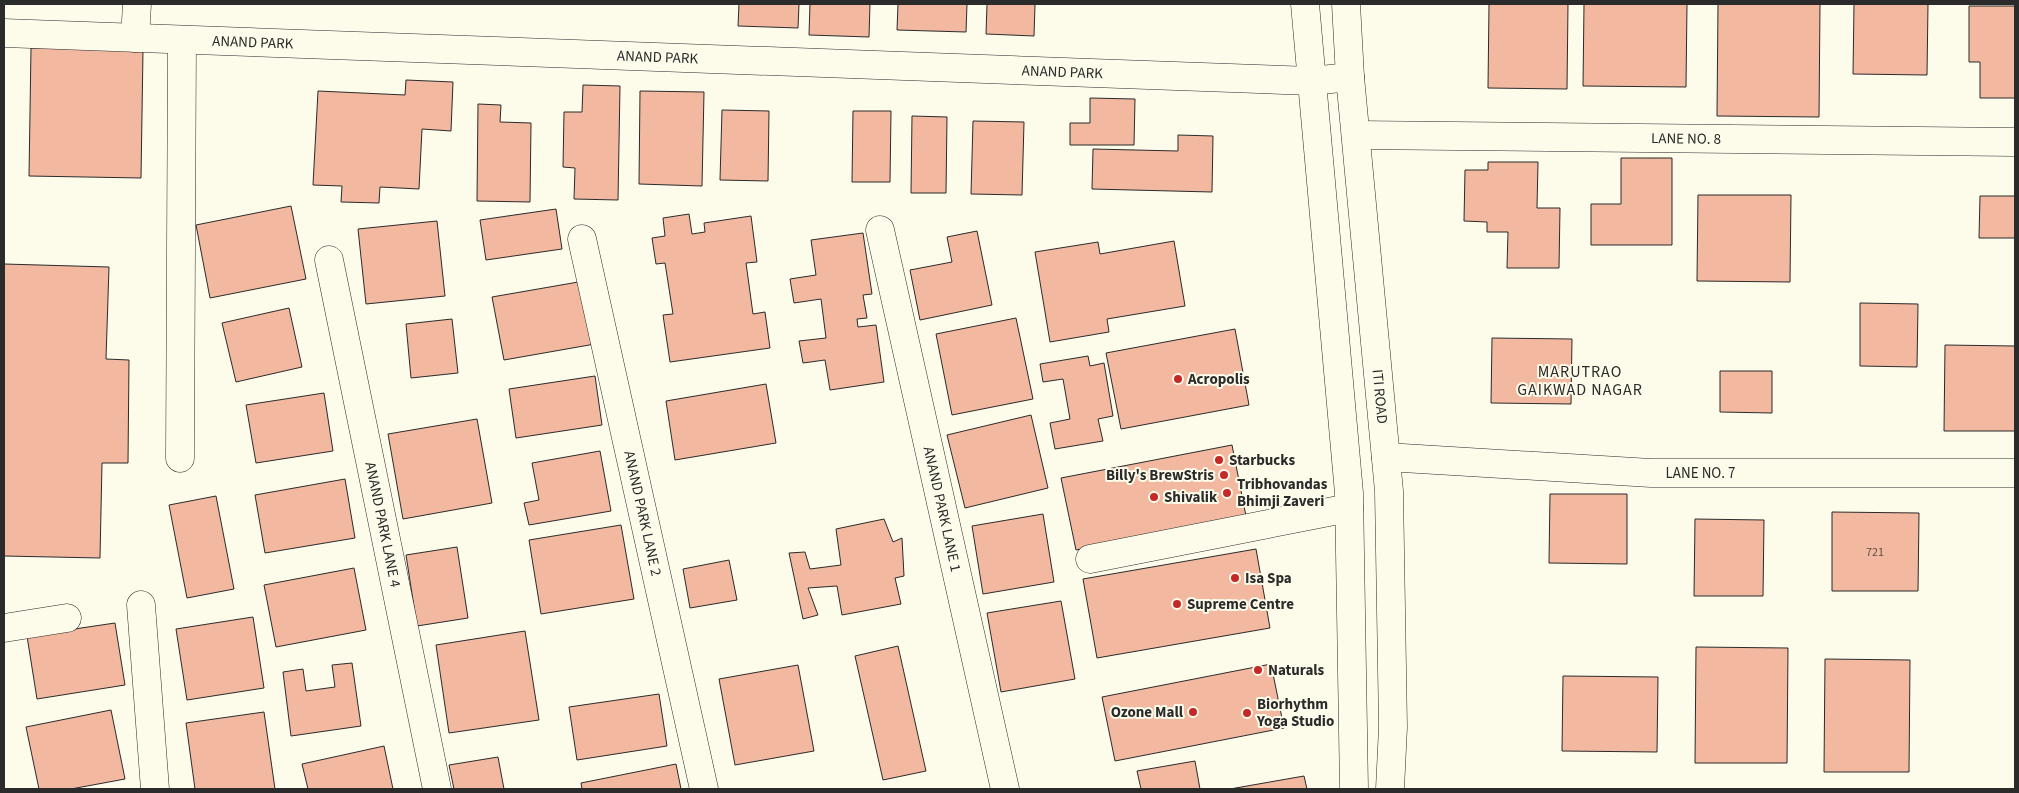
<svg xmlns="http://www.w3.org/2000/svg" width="2019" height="793" font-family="'Source Sans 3',sans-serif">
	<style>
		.building { fill: #f2b8a0; stroke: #2b2b2b }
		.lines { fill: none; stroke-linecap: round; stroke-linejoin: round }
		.minor-casing { stroke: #2b2b2b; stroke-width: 29 }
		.major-casing { stroke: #2b2b2b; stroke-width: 29 }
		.minor { stroke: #fdfbea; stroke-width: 28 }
		.major { stroke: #fdfbea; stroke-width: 28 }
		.poi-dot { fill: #c62828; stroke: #fdfbea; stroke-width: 2 }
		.labels { text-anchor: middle; stroke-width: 4; stroke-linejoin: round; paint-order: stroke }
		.number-label { font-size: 12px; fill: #5d4e48 }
		.street-label { font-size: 15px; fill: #2b2b2b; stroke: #fdfbea }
		.poi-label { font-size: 15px; font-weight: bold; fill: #2b2b2b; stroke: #fdfbea; text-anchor: start }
		.neighbourhood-label { font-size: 16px; letter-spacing: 1px; fill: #2b2b2b; stroke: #fdfbea }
	</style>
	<rect width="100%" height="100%" fill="#fdfbea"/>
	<g class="building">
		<path d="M739,4H799L798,28L738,26Z"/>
		<path d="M810,4H870L869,37L809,35Z"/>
		<path d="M898,4H967L966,32L897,30Z"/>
		<path d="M987,4H1035L1034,36L986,34Z"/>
		<path d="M1489,4H1568L1567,89L1488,88Z"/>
		<path d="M1584,4H1687L1686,87L1583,86Z"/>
		<path d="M1718,4H1820L1819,117L1717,116Z"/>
		<path d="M1854,4H1928L1927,75L1853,74Z"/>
		<path d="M1969,6H2015V98H1980V62H1969Z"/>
		<path d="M31,48L143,50L141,178L29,176Z"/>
		<path d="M406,80L453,82L451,131L422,129L419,189L380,187L379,203L341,202L342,186L313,185L318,91L405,95Z"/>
		<path d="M583,85L620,86L618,200L574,199L575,168L563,167L564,112H582Z"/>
		<path d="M640,91L704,92L702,186L639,184Z"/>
		<path d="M1090,98L1135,99L1134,145H1070V123H1090Z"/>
		<path d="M478,104L501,105L500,122L531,123L530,202L477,201Z"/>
		<path d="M722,110L769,111L768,181L720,180Z"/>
		<path d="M853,111H891L890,182H852Z"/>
		<path d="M912,116L947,117L946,193H911Z"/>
		<path d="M973,121L1024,122L1022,195L971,194Z"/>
		<path d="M1178,135L1213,136L1212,192L1092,189L1093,149L1178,151Z"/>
		<path d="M1621,158H1672V245H1591V204H1621Z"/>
		<path d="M1488,162H1538L1537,208H1560L1559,268H1507L1508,232H1487V222L1464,221L1465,170H1488Z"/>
		<path d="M1698,195H1791L1790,282L1697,281Z"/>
		<path d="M1980,196H2015V238H1979Z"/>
		<path d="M291,206L306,279L210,298L196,225Z"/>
		<path d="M556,209L562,249L486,260L480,220Z"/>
		<path d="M689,214L692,234L705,232L704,223L751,216L757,262L746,263L753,314L765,312L770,348L670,362L663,315L673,314L665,263L656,264L652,238L665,236L663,218Z"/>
		<path d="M437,221L445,296L366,304L358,229Z"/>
		<path d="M977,231L992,305L920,320L910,270L952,262L947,237Z"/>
		<path d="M863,233L872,294L863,295L867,318L857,319L858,327L876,325L884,382L830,390L825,360L803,363L799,341L826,338L821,299L794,303L790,279L816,275L811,240Z"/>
		<path d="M1174,241L1185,306L1107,319L1109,332L1050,342L1035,252L1098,242L1100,254Z"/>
		<path d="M4,264L109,267L106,359L129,360L128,463H102L100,558L4,556Z"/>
		<path d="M584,281L595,344L504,360L492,297Z"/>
		<path d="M1860,303L1918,304L1917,367L1860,366Z"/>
		<path d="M289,308L302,367L236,382L222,323Z"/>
		<path d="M1016,318L1033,399L952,415L936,334Z"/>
		<path d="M452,319L458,373L411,378L406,324Z"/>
		<path d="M1235,329L1249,405L1121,429L1106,353Z"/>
		<path d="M1492,338L1572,339L1571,404L1491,403Z"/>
		<path d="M1945,345L2015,346V431H1944Z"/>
		<path d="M1088,356L1090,366L1104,363L1113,416L1098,419L1103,441L1055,449L1050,423L1070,419L1063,379L1043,382L1040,364Z"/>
		<path d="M1720,371H1772V413L1720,412Z"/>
		<path d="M595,376L602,425L516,438L509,389Z"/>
		<path d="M766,384L776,443L675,460L666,401Z"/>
		<path d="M324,393L333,451L256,463L246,405Z"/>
		<path d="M1031,415L1048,488L965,508L947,435Z"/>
		<path d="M477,419L492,503L403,519L388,434Z"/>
		<path d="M1232,445L1246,516L1076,550L1061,478Z"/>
		<path d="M600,451L611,511L529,525L524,503L539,500L532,463Z"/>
		<path d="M345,479L355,538L265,553L255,495Z"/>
		<path d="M1550,494H1627V564L1549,563Z"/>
		<path d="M216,496L234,589L187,598L169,505Z"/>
		<path d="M1832,512L1919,513L1918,591H1832Z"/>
		<path d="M1043,514L1054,582L983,594L972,526Z"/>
		<path d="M884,519L893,542L902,538L904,576L895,578L901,604L842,615L837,586L808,588L818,615L803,619L789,553L805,552L810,569L841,565L836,529Z"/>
		<path d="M1695,519L1764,520L1763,596H1694Z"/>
		<path d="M621,525L634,599L541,614L529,540Z"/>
		<path d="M457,547L468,618L417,626L406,555Z"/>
		<path d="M1256,549L1270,628L1097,658L1083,579Z"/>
		<path d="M729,560L737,600L690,608L683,569Z"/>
		<path d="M354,568L366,630L276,647L264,585Z"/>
		<path d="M1061,601L1075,679L1001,692L987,613Z"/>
		<path d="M253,617L264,688L187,700L176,629Z"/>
		<path d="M115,623L125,685L37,699L27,636Z"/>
		<path d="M525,631L539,720L449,733L436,645Z"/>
		<path d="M898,646L926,771L883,780L855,656Z"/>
		<path d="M1696,647L1788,648L1787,763H1695Z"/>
		<path d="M1825,659L1910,660L1909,772H1824Z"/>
		<path d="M352,663L361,726L291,736L283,672L303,669L306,691L335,687L332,665Z"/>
		<path d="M1271,664L1284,728L1115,761L1102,697Z"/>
		<path d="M798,665L814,751L735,765L719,679Z"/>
		<path d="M1563,676L1658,677L1657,752L1562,751Z"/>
		<path d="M659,694L667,746L577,760L569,707Z"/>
		<path d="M111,710L125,779L71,789H39L26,727Z"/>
		<path d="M264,712L275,789H195L186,723Z"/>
		<path d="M384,746L393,789H308L302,764Z"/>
		<path d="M498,757L504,789H454L449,765Z"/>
		<path d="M1195,761L1200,789H1141L1137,771Z"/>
		<path d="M676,764L681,789H582L581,783Z"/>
		<path d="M1304,776L1307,789H1230Z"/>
	</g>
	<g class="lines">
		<g class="minor-casing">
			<g id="minor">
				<path id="s1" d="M4,33L1311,81L1350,77"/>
				<path d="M135,38L137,4"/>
				<path id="s2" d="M1357,135L2015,142"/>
				<path id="s3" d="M880,230L1005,789"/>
				<path id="s4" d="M582,239L704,789"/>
				<path id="s5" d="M329,260L437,789"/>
				<path id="s6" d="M1386,457L1651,473H2015"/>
				<path d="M180,458L182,40"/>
				<path d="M1090,559L1349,508"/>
				<path d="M141,605L155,789"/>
				<path d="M4,628L67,618"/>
			</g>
		</g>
		<g class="major-casing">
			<g id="major">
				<path d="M1305,4L1349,493L1354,789"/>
				<path id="s7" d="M1346,4L1350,77L1389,491L1393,727L1390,789"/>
			</g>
		</g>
		<use href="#minor" class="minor"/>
		<use href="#major" class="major"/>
	</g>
	<g class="poi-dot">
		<circle cx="1178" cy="379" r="5"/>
		<circle cx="1219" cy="460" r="5"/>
		<circle cx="1224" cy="475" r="5"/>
		<circle cx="1227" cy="493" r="5"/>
		<circle cx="1154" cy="497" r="5"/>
		<circle cx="1235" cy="578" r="5"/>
		<circle cx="1177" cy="604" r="5"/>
		<circle cx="1258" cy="670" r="5"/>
		<circle cx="1193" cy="712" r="5"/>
		<circle cx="1247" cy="713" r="5"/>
	</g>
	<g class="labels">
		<g class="number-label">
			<text x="1875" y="556">721</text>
		</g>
		<g class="street-label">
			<text dy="5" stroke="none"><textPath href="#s1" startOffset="249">ANAND PARK</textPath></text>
			<text dy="5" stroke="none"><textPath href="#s1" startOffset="654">ANAND PARK</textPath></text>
			<text dy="5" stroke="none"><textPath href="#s1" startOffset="1059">ANAND PARK</textPath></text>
			<text dy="5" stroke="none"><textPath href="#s2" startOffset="329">LANE NO. 8</textPath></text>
			<text dy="5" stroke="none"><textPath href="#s7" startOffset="394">ITI ROAD</textPath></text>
			<text dy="5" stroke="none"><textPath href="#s6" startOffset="315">LANE NO. 7</textPath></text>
			<text dy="5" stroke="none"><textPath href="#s3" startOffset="286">ANAND PARK LANE 1</textPath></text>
			<text dy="5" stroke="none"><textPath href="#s4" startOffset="281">ANAND PARK LANE 2</textPath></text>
			<text dy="5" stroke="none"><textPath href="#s5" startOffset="270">ANAND PARK LANE 4</textPath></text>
		</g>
		<g class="poi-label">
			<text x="1188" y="384">Acropolis</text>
			<text x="1229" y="465">Starbucks</text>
			<text x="1214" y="480" text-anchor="end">Billy's BrewStris</text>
			<text x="1237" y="489">Tribhovandas<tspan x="1237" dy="17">Bhimji Zaveri</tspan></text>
			<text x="1164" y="502">Shivalik</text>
			<text x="1245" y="583">Isa Spa</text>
			<text x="1187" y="609">Supreme Centre</text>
			<text x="1268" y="675">Naturals</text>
			<text x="1257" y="709">Biorhythm<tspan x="1257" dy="17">Yoga Studio</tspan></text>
			<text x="1183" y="717" text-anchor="end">Ozone Mall</text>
		</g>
		<g class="neighbourhood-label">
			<text x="1580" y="377">MARUTRAO<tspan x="1580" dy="18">GAIKWAD NAGAR</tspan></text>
		</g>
	</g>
	<rect width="2019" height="793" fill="none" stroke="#2b2b2b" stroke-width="10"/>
</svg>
